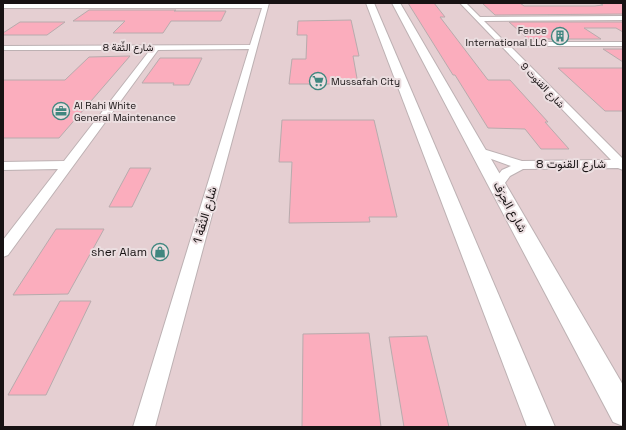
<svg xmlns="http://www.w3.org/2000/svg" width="626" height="430" font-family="'Space Grotesk',Vazirmatn,sans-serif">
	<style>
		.built { fill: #e5cfd2 }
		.building { fill: #fbadbd; stroke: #b8abad }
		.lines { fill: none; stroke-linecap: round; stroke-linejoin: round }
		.minor-casing { stroke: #bdb1b3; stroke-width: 2 }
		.tertiary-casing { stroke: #bdb1b3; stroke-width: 2 }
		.minor { fill: #fff; fill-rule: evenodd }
		.tertiary { fill: #fff; fill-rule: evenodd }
		.labels { text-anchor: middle; stroke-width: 4; stroke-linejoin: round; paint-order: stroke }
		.far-poi-label { font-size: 10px; fill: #171213; stroke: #ebdee0; text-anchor: start }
		.far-street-label { font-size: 10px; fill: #171213; stroke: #ebdee0 }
		.street-label { font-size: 12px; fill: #171213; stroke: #ebdee0 }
		.poi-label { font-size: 12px; fill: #171213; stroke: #ebdee0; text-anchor: end }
	</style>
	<rect width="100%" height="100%" fill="#ebdee0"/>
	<rect class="built" x="3" y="3" width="620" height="424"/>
	<g class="building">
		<path d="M408,3H434L445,17H440L488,80H510L548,122H545L569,149H541L525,129L488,128L455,75H453Z"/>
		<path d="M482,3H520L524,6H595L603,5L599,3H623V14L495,15Z"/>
		<path d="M89,10H176L174,11H226L221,21H171L163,33H113L125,21H73Z"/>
		<path d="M351,20L359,56H353L358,84H289L292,59H306L307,35H297L298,21Z"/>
		<path d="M20,22H65L47,35H3V33Z"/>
		<path d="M509,22H623V32L616,28H584L601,39H528Z"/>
		<path d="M603,49H623V62Z"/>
		<path d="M130,56L59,138H3V80H65L89,57Z"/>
		<path d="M160,58H202L189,85H173L174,83H142Z"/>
		<path d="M558,68H623V111H605Z"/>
		<path d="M282,120H374L397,217H369L370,222L289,223L292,162H279Z"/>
		<path d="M130,168H151L132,207H109Z"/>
		<path d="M56,229H104L68,294L13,295Z"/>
		<path d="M60,301H91L46,395H8Z"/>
		<path d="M369,333L381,427H302L303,334Z"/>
		<path d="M427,336L449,427H404L389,337Z"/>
	</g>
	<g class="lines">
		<g class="minor-casing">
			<g id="minor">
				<path d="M263,3H269L155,427H133L249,49L158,50L8,255L3,257V240L58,169L3,170V162L64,161L150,50H3V46L250,45L262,8H3V4Z"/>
				<path d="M460,3H466L480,17L623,16V20L484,21L505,42H623V46H510L623,159V170L618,168L523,169L510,176L502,187H492L491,184L502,170L511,166L475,153L473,151L475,149H483L522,161L611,160Z"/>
			</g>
		</g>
		<g class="tertiary-casing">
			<g id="tertiary">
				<path d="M366,3H374L555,427H527Z"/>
				<path d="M392,3H400L623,385V426L613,422Z"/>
			</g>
		</g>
		<use href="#minor" class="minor"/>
		<use href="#tertiary" class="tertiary"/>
	</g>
	<defs>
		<g id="building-ring" transform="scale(0.9)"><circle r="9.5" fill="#ebdee0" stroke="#40867f" stroke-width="1.5"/><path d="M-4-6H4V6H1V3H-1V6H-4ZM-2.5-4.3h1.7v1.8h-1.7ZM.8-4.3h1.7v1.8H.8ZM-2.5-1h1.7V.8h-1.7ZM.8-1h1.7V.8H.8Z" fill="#40867f"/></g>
		<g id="supermarket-ring" transform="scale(0.9)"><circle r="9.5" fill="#ebdee0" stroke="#40867f" stroke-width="1.5"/><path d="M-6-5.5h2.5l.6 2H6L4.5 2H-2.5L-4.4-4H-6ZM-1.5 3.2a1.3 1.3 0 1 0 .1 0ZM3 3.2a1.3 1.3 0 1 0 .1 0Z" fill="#40867f"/></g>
		<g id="office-ring" transform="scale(0.9)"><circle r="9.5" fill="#ebdee0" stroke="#40867f" stroke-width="1.5"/><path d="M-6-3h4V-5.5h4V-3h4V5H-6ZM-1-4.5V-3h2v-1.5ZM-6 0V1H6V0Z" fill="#40867f"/></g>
		<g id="shop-ring" transform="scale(0.9)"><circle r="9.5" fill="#ebdee0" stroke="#40867f" stroke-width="1.5"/><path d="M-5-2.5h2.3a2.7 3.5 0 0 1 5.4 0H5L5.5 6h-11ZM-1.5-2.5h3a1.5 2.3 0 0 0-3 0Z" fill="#40867f"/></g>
	</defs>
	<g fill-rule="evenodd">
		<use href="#building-ring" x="560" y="36"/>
		<use href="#supermarket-ring" x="318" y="81"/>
		<use href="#office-ring" x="61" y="111"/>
		<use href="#shop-ring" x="160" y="252"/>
	</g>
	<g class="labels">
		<g class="far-poi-label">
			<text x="547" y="34" text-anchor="end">Fence<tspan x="547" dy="12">International LLC</tspan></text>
			<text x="331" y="85">Mussafah City</text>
			<text x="74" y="109">Al Rahi White<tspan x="74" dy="12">General Maintenance</tspan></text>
		</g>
		<g class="far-street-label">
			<text x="128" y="51">شارع الثِّقة 8</text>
			<text transform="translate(543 85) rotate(46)" y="4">شارع القنوت 9</text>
		</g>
		<g class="street-label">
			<text x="571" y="168">شارع القنوت 8</text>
			<text transform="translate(510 207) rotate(61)" y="4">شارع الحِرَف</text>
			<text transform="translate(205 215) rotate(-74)" y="4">شارع الثِّقة 1</text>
		</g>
		<g class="poi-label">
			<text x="147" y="256">sher Alam</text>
		</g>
	</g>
	<rect width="626" height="430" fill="none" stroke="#171213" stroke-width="8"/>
</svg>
